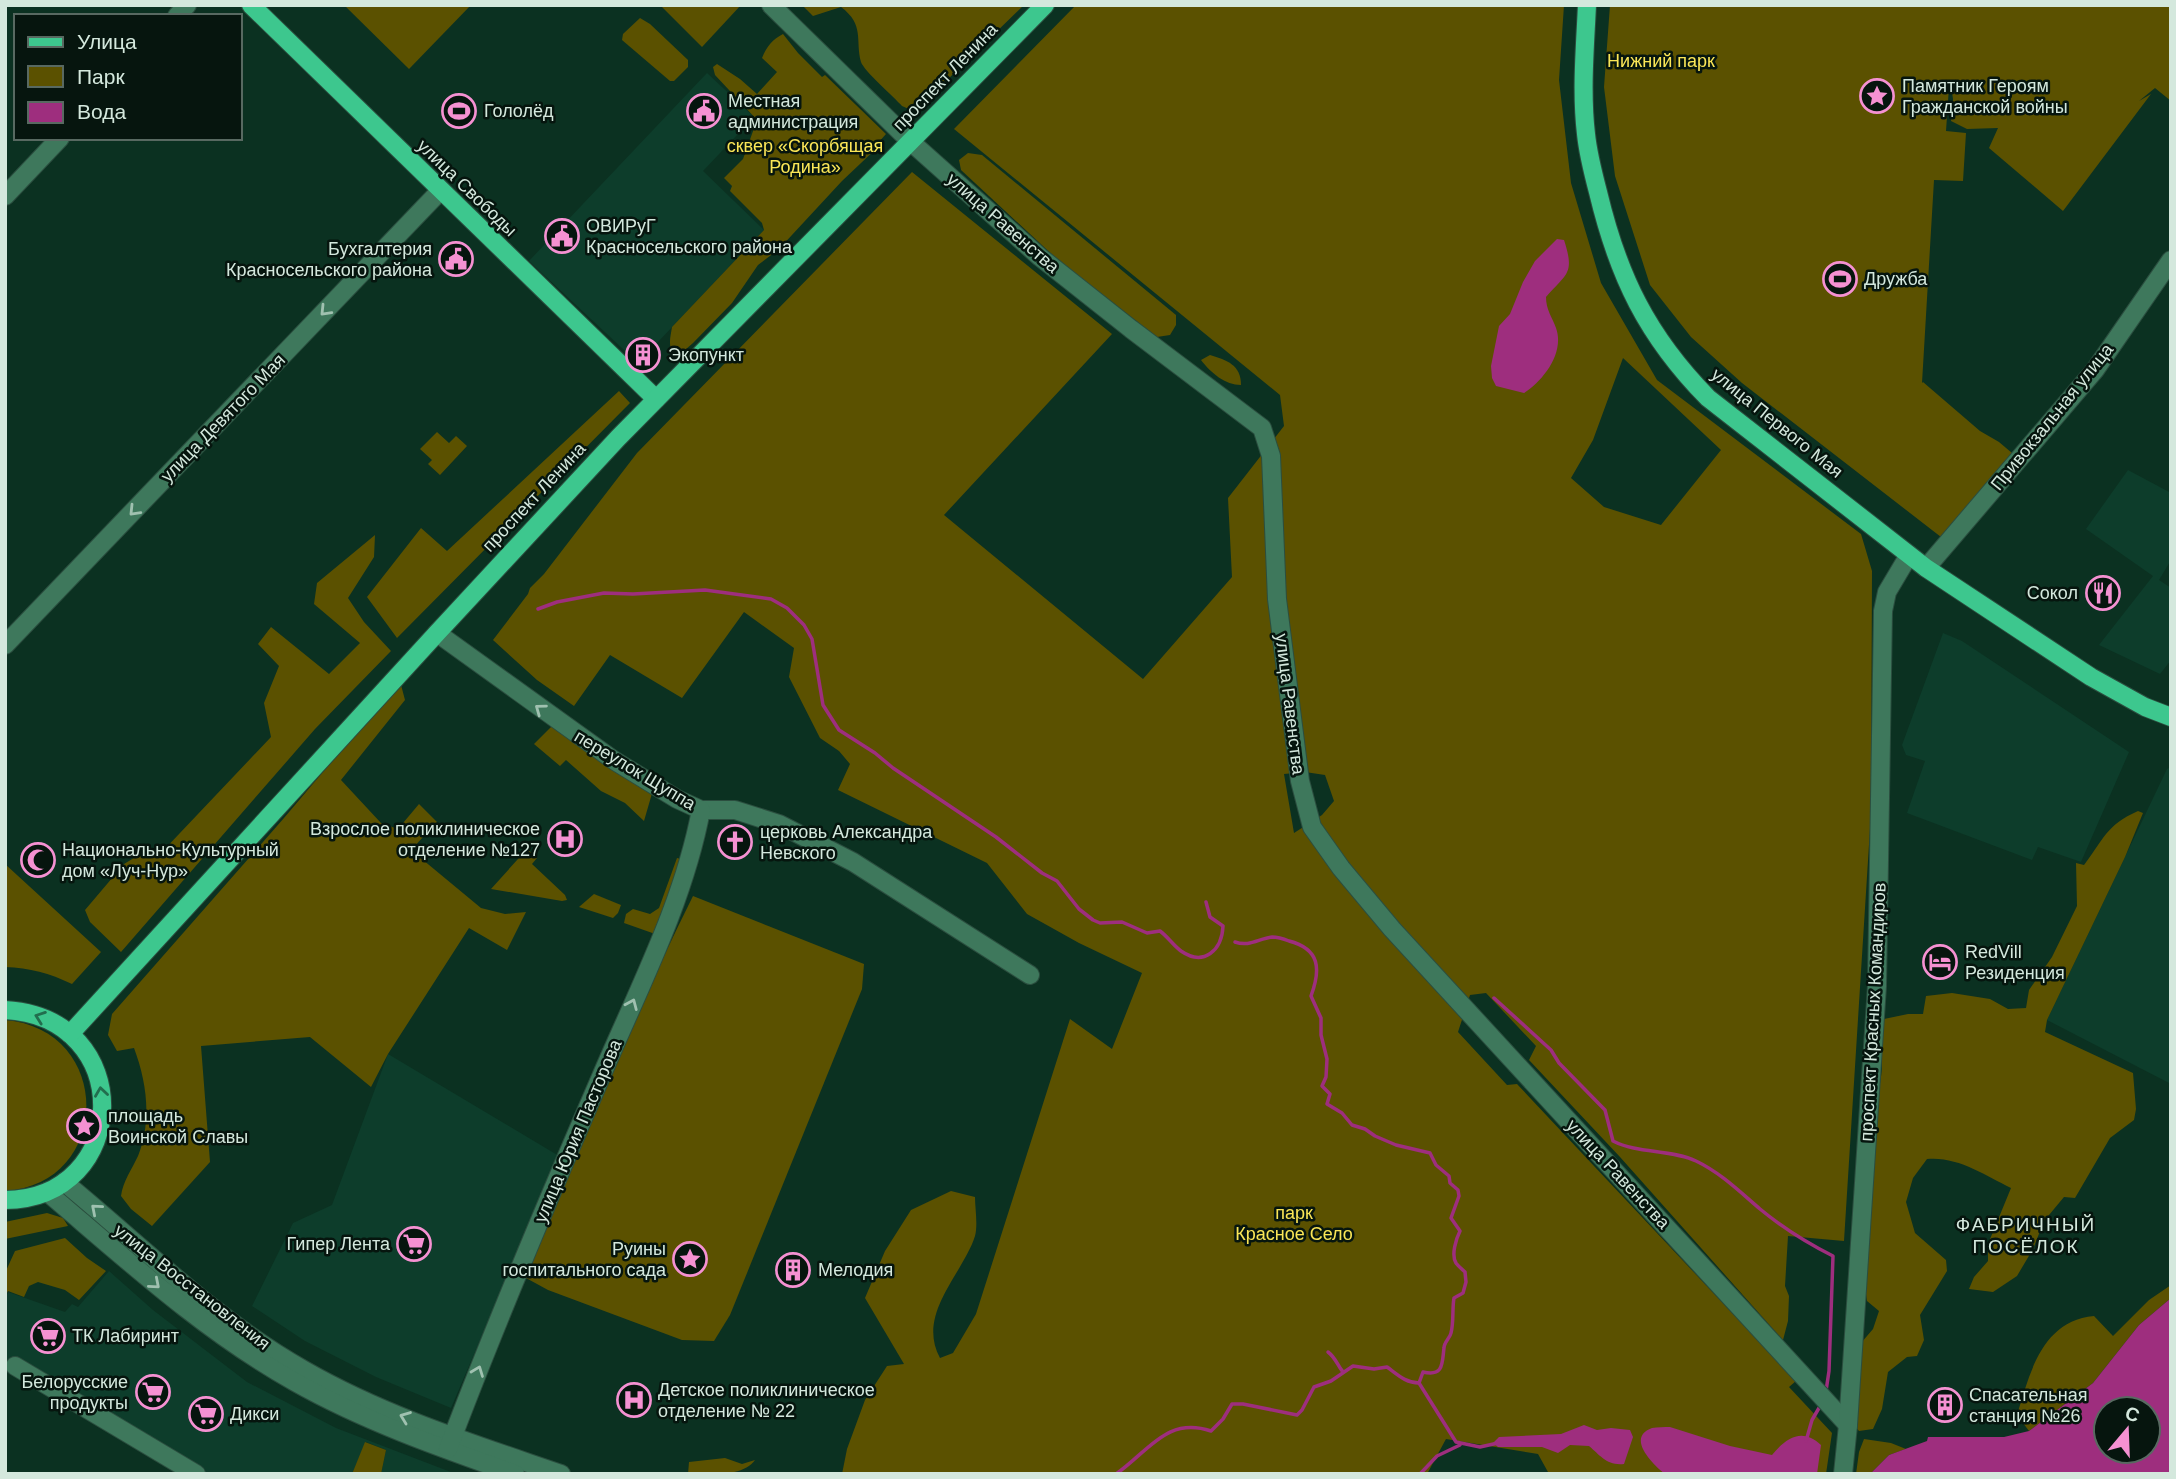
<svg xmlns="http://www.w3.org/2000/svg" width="2176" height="1479" font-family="Helvetica,sans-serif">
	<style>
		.built { fill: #0d3d2b }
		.green { fill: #5b5100; fill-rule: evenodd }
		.water { fill: #9e2e7e; fill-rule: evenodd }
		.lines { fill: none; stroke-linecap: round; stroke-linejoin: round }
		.stream { stroke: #9e2e7e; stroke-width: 3.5 }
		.minor-casing { stroke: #2b4e3f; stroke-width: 20 }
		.major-casing { stroke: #2b4e3f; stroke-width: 20 }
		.minor { stroke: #3e785c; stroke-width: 18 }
		.major { stroke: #3dc78e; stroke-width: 18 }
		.oneway { stroke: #a0c1b0 }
		.oneway2 { stroke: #226e4e }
		.labels { text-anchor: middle; stroke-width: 5; stroke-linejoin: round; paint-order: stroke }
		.park-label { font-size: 18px; fill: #fae657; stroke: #06150e }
		.street-label { font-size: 18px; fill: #d4e8dd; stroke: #06150e }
		.poi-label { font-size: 18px; fill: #d4e8dd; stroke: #06150e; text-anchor: start }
		.neighbourhood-label { font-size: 19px; letter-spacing: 2px; fill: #d4e8dd; stroke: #06150e }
	</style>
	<rect width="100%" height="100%" fill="#0b3121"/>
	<g class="built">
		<path d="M707,73L754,117L703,171L764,230L638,363L529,261Z"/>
		<path d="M2128,470L2171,493V560L2159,580L2171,588V660L2160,674L2099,645L2153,576L2086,529Z"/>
		<path d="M1943,633L1962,641L2129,752L2081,862L2038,847L2032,860L1907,813L1925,761L1906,755L1902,745Z"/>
		<path d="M2171,767V1084L2047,1020L2167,769Z"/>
		<path d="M388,1054L559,1156L451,1408L376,1377L305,1341L252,1306L293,1223L332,1205Z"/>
		<path d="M109,1271L153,1310L247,1382L336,1428L456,1474H381L386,1450L366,1442L352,1474H204L19,1366L5,1361V1299L8,1292L65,1312L72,1304L78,1307Z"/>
	</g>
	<g class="green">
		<path d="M344,5H471L409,69Z"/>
		<path d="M660,5H741L702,47Z"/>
		<path d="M802,5H1024L946,81L929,103L923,107L911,110L902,106C894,97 864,71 861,62C855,40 865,25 841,7L813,16Z"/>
		<path d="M1076,5H1564L1559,80L1571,183L1601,283L1657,380L1861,534L1872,571L1871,813L1844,1241L1788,1236L1785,1286L1789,1296L1788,1321L1783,1340L1620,1157L1529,1060L1536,1046L1486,993L1470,995L1458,1032L1507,1085L1517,1084L1796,1381L1789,1387L1832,1433L1826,1474H1558L1548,1472L1538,1454L1446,1439L1427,1474H842L847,1449L865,1400L887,1366L904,1364L865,1298L885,1251L911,1210L951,1191L975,1197C975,1208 978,1225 975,1236C963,1274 916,1314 940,1358L953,1353L976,1314L1070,1019L1112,1049L1142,973L1079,943L1027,914L987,863L838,790L850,764L839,751L820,738L789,677L794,648L744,612L682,698L610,655L574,706L537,680L493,640L528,594L530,588L544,574L637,453L912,172L1112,334L944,515L1143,679L1232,577L1228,498L1284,426L1280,395L954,129ZM1623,358L1721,450L1661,525L1604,507L1571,478L1593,440ZM1305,772L1325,775L1334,801L1322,815L1294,833L1284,774Z"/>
		<path d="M1610,5H2171V101L2155,88L2139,101L2151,94L2063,211L1989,148L1998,128L1967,129L1951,121L1953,99L1951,86L1949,87L1946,131L1966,133L1963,181L1934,180L1922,383L1923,382L1980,431L1999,442L2012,453L1941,537L1742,383L1691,337L1650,285L1615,176L1604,87ZM1874,80L1893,91L1881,110L1863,99Z"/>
		<path d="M640,18L650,24L688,60V67L674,81H670L622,40L623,34Z"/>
		<path d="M783,34L798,53L822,77L825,75L886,134L878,143L879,146L842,181L779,249L758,265L732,303L693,343L677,357C667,348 670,340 672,327L764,230L762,223L730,191L732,186L724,178L743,159L757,120L715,75L713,67L717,64L740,79L757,94L777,72L762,58C767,46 772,40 783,34Z"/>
		<path d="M968,153L982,155L1176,315V325L1170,335L1157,337L1058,260L961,170L959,160Z"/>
		<path d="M1210,355C1227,360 1241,365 1241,385C1225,385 1211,373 1201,360Z"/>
		<path d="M619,391L630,403L397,638L367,597L421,528L447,551Z"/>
		<path d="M437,432L449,443L456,436L467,446L440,475L428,464L432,460L420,449Z"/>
		<path d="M375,535L374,557L348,598L364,622L391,651L315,729L121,952L90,922L85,910L124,864L147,850L161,853L271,737L264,703L279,666L258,644L271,627L329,674L360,643L314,604L317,583Z"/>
		<path d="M400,681L405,700L341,780L381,823L398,829L419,804L437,822L411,850L481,908L505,914L526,912L507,950L469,928L388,1054L371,1087L310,1037L201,1046L210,1162L152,1226L131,1209L121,1196C123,1181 132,1169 138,1156C152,1120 147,1083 134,1048L117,1051L108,1035L112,1014L284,818Z"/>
		<path d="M552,726L653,790L644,821L625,803L601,791L566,760L560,766L534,744Z"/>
		<path d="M2138,811L2143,813L2125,857L2047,1020L2045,1032L2133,1073L2136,1109L2134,1120L2110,1138L2075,1198L2064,1197L2044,1221L2033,1249L2017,1276L1993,1292L1969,1289L1974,1277L1988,1261V1244L2011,1188C1985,1175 1957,1156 1927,1159L1913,1178L1906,1202L1915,1233L1946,1260L1947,1271L1920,1315L1924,1340L1917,1356L1907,1357L1888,1372L1882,1409L1873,1429L1859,1431L1855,1426L1861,1343L1873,1329L1879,1311L1867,1301L1865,1288L1873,1135L1882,1069L1881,1033L1884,1019L1908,1014H1923L1926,996L1952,993L1990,999L2008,1009L2026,1008L2029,990L2052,957L2077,906L2076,863L2084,865C2104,839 2106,825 2138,811Z"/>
		<path d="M527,849L537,858L532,864L565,895L567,900L562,901L491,889Z"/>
		<path d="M677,858L685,860L658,935L624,923L626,914L633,909L650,914L659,908Z"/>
		<path d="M5,864L101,952L72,984C49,973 30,968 5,967Z"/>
		<path d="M594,894L621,905L618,913L613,918L579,907Z"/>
		<path d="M693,896L864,964L862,989L730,1315L714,1341L682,1340L548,1290L526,1278C578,1149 631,1021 693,896Z"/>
		<path d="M5,1020C114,1029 113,1184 5,1191Z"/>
		<path d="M47,1213L63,1218L68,1226L5,1239V1222Z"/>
		<path d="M65,1238L87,1258L106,1271L79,1300L65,1290L38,1282L29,1286L24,1297L8,1291L5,1297V1273L15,1251Z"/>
		<path d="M2171,1285V1298L2139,1325L2093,1383L2029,1431L2017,1415C2030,1372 2042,1321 2094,1316L2113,1336L2149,1300Z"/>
		<path d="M1864,1439L1891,1443L1906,1449L1889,1455L1870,1474H1856L1859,1452Z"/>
		<path d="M365,1442L386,1450L381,1474H352Z"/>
		<path d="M725,1458L742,1464L755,1460C742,1478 708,1474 688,1474L689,1462Z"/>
	</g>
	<g class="water">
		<path d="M1557,239L1564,240C1575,274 1567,273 1546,297C1546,310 1552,317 1556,328C1565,353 1543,381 1524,393L1496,386L1492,378L1491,366L1499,326L1510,314L1523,282L1535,261Z"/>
		<path d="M2171,1298V1474H1870L1889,1455L1927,1441L1928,1437H2004L2029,1431L2093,1383L2139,1325ZM2106,1409H2148V1451H2106Z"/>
		<path d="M1584,1425L1597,1430L1611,1428L1630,1430L1633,1437L1624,1464C1607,1466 1600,1455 1589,1446L1570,1445L1558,1453L1542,1447H1498L1493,1443L1499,1437L1561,1434Z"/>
		<path d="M1670,1427L1730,1446L1772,1455C1786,1438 1802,1427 1821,1445L1817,1474H1665C1654,1465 1625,1438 1652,1428C1657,1427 1665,1427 1670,1427Z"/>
	</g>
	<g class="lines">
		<g class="stream">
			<path d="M538,609L557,602L604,593L633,594L705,590L771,599L787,608L804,625L812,639L823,705L839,730L875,753L893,768L996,837L1042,873L1057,881L1079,909L1093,920L1100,923L1122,922L1147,933L1160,931C1168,937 1173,945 1181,951C1204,967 1222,950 1223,926L1210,917L1206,902"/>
			<path d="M1235,942C1249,947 1258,939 1272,937C1277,937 1284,939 1289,941C1320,949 1321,969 1311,996L1321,1018V1035L1327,1059L1326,1077L1322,1086L1330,1094L1327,1104L1342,1113L1352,1125L1365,1129L1375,1136L1396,1145L1430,1153L1436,1165L1449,1176L1450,1183L1458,1190L1459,1196L1451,1218L1460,1231C1456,1239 1451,1255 1456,1263C1456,1264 1464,1271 1465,1272L1466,1282L1463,1293L1454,1298C1452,1309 1454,1321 1451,1333C1450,1338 1444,1342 1444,1348C1442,1363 1444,1377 1423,1372L1419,1383L1456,1442L1480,1447L1498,1443"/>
			<path d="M1494,998L1551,1050L1559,1063L1605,1110L1613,1141C1638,1154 1670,1149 1696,1161C1721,1173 1740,1192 1760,1209C1783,1228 1807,1243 1833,1256L1829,1371L1826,1391"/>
			<path d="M1328,1352C1336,1358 1337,1365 1343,1372"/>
			<path d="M1806,1441L1812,1420L1819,1408"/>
			<path d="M1116,1474C1149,1451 1167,1416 1211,1431L1223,1419L1232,1404H1243L1297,1415L1302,1410L1314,1387L1331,1381L1353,1366L1374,1369L1387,1367C1398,1375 1406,1383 1419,1383"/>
			<path d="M1420,1474L1437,1456L1460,1445"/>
		</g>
		<g class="minor-casing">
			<g id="minor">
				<path d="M771,5L911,142L1040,257L1131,329L1262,428L1271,456L1277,599L1300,781L1312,827L1341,868L1392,929L1848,1425"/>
				<path d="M177,16L187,5"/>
				<path d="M5,196L60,138"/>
				<path d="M1926,568L2095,370L2171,260"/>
				<path d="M437,633L615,761L677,799L701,810H735L779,824L853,862L1030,975"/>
				<path d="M5,645L440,191"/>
				<path d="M64,1182C142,1246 215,1320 304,1370C384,1416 474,1444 561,1474"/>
				<path d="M47,1192C127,1260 204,1331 295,1382C364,1421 441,1448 515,1474"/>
				<path d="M15,1366L196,1474"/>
				<path d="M448,1449C496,1322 549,1197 603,1072C639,988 684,901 701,810"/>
				<path d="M1843,1474L1848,1425L1877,986L1883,611L1887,592L1909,555"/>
			</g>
		</g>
		<g class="major-casing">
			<g id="major">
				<path d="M251,5L656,399"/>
				<path d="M1587,5C1585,48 1581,91 1586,134C1588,154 1593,173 1598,192C1618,276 1647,336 1708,398L1926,568L2091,677L2145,707L2171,717"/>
				<path d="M5,1010C137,1017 132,1199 5,1200"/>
				<path d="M70,1034L437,633L618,438L1045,5"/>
			</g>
		</g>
		<use href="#minor" class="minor"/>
		<use href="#major" class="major"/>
	</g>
	<defs><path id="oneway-chevron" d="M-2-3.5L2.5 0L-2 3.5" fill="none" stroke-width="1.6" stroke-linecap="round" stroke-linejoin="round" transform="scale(1.75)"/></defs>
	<g class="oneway">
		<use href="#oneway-chevron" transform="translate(325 311) rotate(134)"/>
		<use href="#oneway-chevron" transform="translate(134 511) rotate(134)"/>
		<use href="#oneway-chevron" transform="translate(540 709) rotate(-144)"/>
		<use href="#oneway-chevron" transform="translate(632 1004) rotate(-67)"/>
		<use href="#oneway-chevron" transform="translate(96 1209) rotate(-139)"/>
		<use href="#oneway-chevron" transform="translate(155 1284) rotate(41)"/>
		<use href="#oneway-chevron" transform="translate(478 1371) rotate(-69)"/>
		<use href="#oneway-chevron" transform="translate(405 1417) rotate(-159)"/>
	</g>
	<g class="oneway2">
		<use href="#oneway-chevron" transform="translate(40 1017) rotate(-160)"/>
		<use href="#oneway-chevron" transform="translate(101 1092) rotate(-98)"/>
	</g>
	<defs>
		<g id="sight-ring" transform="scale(1.75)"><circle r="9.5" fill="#06150e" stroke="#f591d2" stroke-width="1.5"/><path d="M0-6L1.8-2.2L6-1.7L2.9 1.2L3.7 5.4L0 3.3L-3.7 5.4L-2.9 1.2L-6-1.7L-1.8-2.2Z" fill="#f591d2"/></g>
		<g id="stadium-ring" transform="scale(1.75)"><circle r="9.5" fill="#06150e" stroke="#f591d2" stroke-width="1.5"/><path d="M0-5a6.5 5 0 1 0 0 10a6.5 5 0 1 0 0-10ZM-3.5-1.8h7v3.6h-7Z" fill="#f591d2"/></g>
		<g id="civic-ring" transform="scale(1.75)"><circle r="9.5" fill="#06150e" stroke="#f591d2" stroke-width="1.5"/><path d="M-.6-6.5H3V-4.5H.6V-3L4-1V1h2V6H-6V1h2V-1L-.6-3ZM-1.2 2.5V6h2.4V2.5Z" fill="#f591d2"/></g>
		<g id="building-ring" transform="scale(1.75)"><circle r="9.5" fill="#06150e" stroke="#f591d2" stroke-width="1.5"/><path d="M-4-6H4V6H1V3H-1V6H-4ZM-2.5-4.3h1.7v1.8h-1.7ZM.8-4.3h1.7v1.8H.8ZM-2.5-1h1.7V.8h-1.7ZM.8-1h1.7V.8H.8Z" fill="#f591d2"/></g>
		<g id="restaurant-ring" transform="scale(1.75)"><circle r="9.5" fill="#06150e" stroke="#f591d2" stroke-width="1.5"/><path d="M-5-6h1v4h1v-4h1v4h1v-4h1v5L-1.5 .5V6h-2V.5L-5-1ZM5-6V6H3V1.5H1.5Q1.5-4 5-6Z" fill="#f591d2"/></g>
		<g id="hospital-ring" transform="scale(1.75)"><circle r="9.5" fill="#06150e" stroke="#f591d2" stroke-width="1.5"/><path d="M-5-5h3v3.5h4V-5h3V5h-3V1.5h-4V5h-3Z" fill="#f591d2"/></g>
		<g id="church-ring" transform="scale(1.75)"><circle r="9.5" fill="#06150e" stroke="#f591d2" stroke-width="1.5"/><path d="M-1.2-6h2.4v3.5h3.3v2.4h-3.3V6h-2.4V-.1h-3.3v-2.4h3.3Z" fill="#f591d2"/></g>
		<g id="mosque-ring" transform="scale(1.75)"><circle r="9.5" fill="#06150e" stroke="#f591d2" stroke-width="1.5"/><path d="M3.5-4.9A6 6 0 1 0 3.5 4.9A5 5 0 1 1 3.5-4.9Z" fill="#f591d2"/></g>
		<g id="hotel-ring" transform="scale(1.75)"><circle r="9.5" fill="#06150e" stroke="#f591d2" stroke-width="1.5"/><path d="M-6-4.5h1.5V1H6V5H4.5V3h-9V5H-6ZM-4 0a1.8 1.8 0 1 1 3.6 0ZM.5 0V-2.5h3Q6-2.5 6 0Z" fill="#f591d2"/></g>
		<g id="supermarket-ring" transform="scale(1.75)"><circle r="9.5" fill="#06150e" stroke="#f591d2" stroke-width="1.5"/><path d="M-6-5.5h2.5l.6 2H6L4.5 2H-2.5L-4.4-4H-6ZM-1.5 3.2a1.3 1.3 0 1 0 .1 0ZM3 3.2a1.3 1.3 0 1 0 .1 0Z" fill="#f591d2"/></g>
	</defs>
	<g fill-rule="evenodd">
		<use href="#sight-ring" x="1877" y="96"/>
		<use href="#stadium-ring" x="459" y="111"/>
		<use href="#civic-ring" x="704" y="111"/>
		<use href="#civic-ring" x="562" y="236"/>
		<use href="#civic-ring" x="456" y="259"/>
		<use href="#stadium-ring" x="1840" y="279"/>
		<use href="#building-ring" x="643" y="355"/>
		<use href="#restaurant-ring" x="2103" y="593"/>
		<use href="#hospital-ring" x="565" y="839"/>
		<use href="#church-ring" x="735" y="842"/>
		<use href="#mosque-ring" x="38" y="860"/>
		<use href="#hotel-ring" x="1940" y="962"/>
		<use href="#sight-ring" x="84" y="1126"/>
		<use href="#supermarket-ring" x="414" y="1244"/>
		<use href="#sight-ring" x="690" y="1259"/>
		<use href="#building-ring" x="793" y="1270"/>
		<use href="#supermarket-ring" x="48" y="1336"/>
		<use href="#supermarket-ring" x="153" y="1392"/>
		<use href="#hospital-ring" x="634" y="1400"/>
		<use href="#building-ring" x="1945" y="1405"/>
		<use href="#supermarket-ring" x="206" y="1414"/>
	</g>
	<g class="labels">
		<g class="park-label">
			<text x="1661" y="67">Нижний парк</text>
			<text x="805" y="152">сквер «Скорбящая<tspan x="805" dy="21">Родина»</tspan></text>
			<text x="1294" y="1219">парк<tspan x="1294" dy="21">Красное Село</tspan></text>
		</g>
		<g class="street-label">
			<text transform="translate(945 77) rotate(-46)" y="6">проспект Ленина</text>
			<text transform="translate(467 188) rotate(44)" y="6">улица Свободы</text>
			<text transform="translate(1003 223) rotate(41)" y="6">улица Равенства</text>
			<text transform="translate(2052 417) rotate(-51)" y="6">Привокзальная улица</text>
			<text transform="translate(223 418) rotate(-46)" y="6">улица Девятого Мая</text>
			<text transform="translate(1777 423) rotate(39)" y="6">улица Первого Мая</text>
			<text transform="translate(534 497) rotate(-47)" y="6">проспект Ленина</text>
			<text transform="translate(1290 704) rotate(83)" y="6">улица Равенства</text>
			<text transform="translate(635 770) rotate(31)" y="6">переулок Щуппа</text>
			<text transform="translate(1873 1012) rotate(-87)" y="6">проспект Красных Командиров</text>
			<text transform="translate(578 1131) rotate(-67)" y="6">улица Юрия Пасторова</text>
			<text transform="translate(1618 1174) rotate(47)" y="6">улица Равенства</text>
			<text transform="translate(192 1287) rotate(38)" y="6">улица Восстановления</text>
		</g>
		<g class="poi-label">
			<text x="1902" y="92">Памятник Героям<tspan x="1902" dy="21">Гражданской войны</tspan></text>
			<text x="728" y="107">Местная<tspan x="728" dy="21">администрация</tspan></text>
			<text x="484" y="117">Гололёд</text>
			<text x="586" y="232">ОВИРуГ<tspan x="586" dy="21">Красносельского района</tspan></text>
			<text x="432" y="255" text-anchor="end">Бухгалтерия<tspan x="432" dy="21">Красносельского района</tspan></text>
			<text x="1864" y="285">Дружба</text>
			<text x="668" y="361">Экопункт</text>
			<text x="2078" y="599" text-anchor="end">Сокол</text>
			<text x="540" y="835" text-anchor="end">Взрослое поликлиническое<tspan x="540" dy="21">отделение №127</tspan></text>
			<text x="760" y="838">церковь Александра<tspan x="760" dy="21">Невского</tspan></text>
			<text x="62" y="856">Национально-Культурный<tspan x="62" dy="21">дом «Луч-Нур»</tspan></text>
			<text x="1965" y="958">RedVill<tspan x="1965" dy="21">Резиденция</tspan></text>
			<text x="108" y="1122">площадь<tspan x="108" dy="21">Воинской Славы</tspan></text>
			<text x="390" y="1250" text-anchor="end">Гипер Лента</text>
			<text x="666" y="1255" text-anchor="end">Руины<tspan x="666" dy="21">госпитального сада</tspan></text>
			<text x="818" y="1276">Мелодия</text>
			<text x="72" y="1342">ТК Лабиринт</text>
			<text x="128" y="1388" text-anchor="end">Белорусские<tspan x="128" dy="21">продукты</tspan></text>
			<text x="658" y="1396">Детское поликлиническое<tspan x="658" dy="21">отделение № 22</tspan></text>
			<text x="1969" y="1401">Спасательная<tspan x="1969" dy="21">станция №26</tspan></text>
			<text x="230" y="1420">Дикси</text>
		</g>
		<g class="neighbourhood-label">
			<text x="2026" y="1231">ФАБРИЧНЫЙ<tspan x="2026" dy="22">ПОСЁЛОК</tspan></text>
		</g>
	</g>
	<rect width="2176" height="1479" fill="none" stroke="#d4e8dd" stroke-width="14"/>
	<rect x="14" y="14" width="228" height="126" fill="#06150e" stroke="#586961" stroke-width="2"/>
	<rect x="28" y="37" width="35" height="10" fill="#3dc78e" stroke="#586961" stroke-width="2"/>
	<text x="77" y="49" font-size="21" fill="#d4e8dd">Улица</text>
	<rect x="28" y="66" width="35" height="21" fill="#5b5100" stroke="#586961" stroke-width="2"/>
	<text x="77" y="84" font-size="21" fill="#d4e8dd">Парк</text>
	<rect x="28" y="102" width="35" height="21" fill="#9e2e7e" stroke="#586961" stroke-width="2"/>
	<text x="77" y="119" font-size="21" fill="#d4e8dd">Вода</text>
	<g transform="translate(2127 1430) rotate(19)"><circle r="33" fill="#06150e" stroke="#586961" stroke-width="2"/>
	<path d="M0-5L12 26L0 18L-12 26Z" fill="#f591d2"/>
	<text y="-10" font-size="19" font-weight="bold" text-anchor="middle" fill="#d4e8dd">С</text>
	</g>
</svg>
